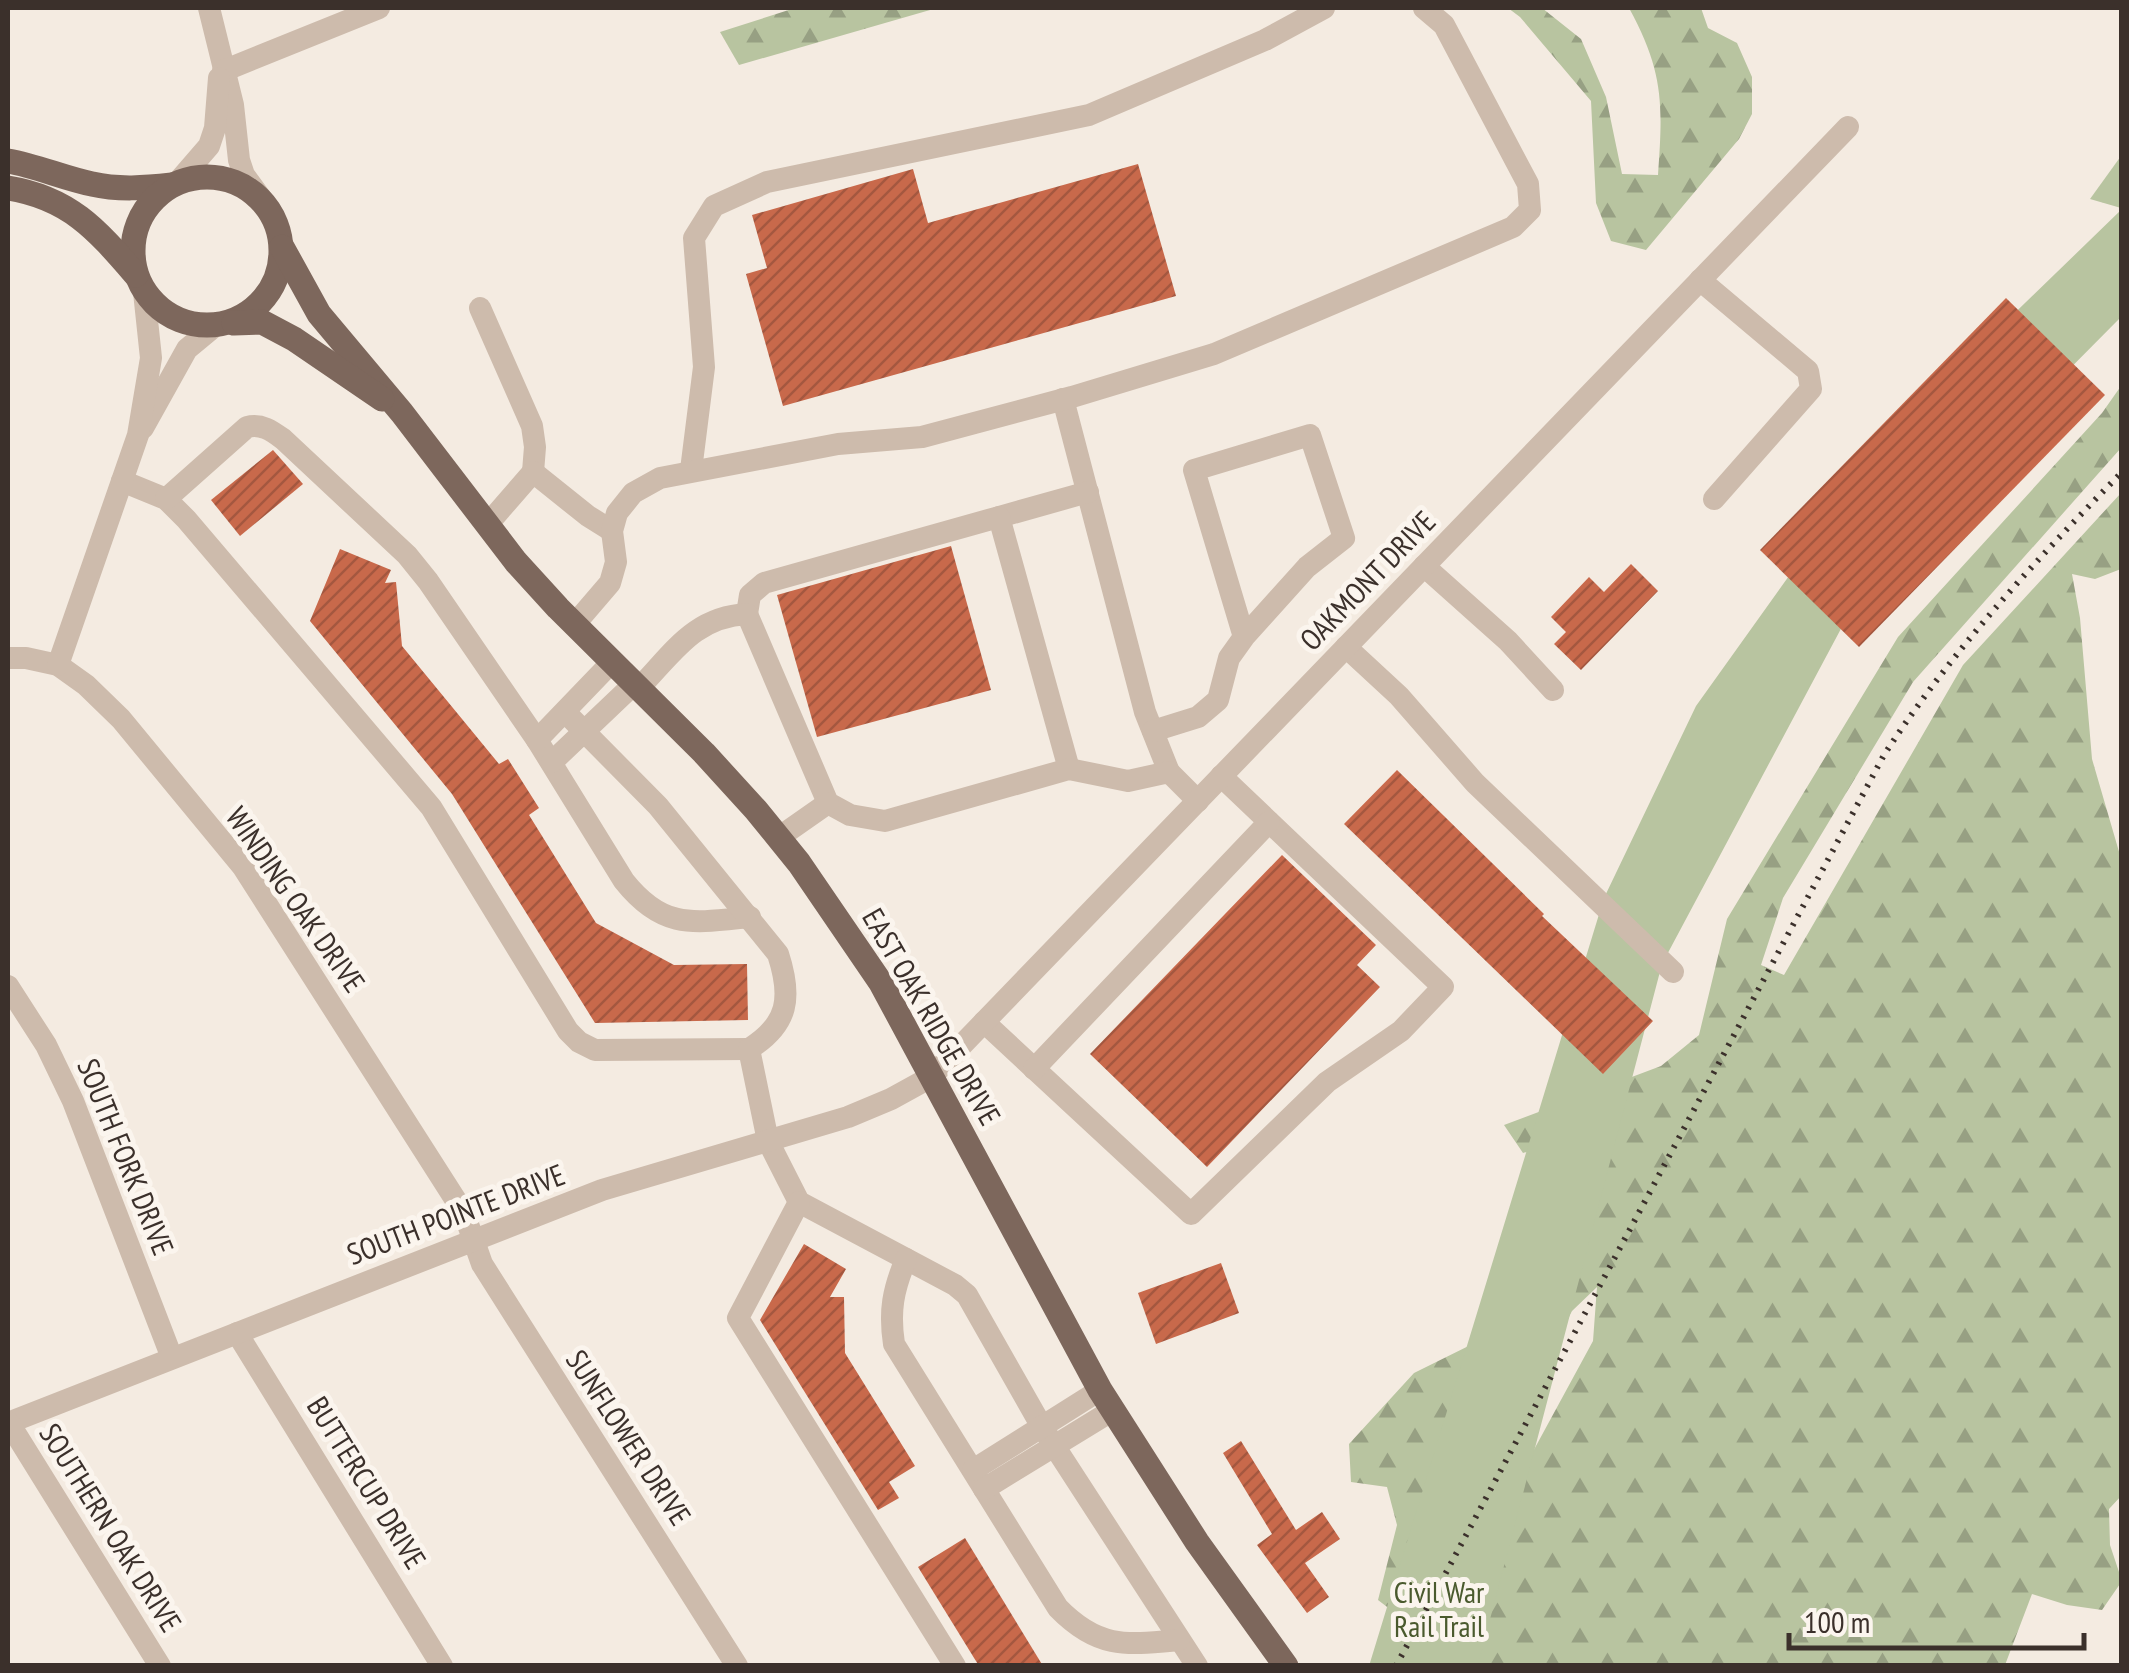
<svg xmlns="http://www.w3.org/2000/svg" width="2129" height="1673" font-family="'PT Sans Narrow',sans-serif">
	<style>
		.forest { fill: url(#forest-firs) }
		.green { fill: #b8c4a0 }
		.building { fill: url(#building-hatch) }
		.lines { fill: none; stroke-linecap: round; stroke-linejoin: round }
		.minor { stroke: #cdbbac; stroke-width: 22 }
		.major { stroke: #7d675c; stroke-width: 25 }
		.rail { stroke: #3b302b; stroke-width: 6; stroke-dasharray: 2.5 8; stroke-linecap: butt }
		.labels { text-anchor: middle; stroke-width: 10; stroke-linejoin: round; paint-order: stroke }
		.street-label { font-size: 30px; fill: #3b302b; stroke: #fbf5ee }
		.park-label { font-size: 30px; fill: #4a5a2e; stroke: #fbf5ee }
	</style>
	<defs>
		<pattern id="forest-firs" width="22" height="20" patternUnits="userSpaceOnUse" patternTransform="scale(2.5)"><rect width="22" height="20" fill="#b8c4a0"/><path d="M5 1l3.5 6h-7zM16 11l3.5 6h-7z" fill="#97a083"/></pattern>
		<pattern id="building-hatch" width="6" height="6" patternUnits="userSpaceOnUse" patternTransform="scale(2.5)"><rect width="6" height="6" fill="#c8694b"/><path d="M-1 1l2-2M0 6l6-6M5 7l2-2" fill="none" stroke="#a4573f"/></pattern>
	</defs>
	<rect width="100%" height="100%" fill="#f4ebe1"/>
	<g class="forest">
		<path d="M795,8H937L739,65L720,32Z"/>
		<path d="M1508,8H1542L1581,39L1606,97L1622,174L1658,175C1663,104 1664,72 1629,8H1701L1708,28L1737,43L1752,77V114L1739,139L1646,250L1611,241L1596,203L1591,101L1520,17Z"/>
		<path d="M2121,156V208L2090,199Z"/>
		<path d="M2121,386V448L1913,682L1783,898L1761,965L1784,975L1963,665L2121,493V569L2095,579L2072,574L2080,618L2092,759L2122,862V1495L2109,1509L2110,1545L2122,1581L2102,1610L2067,1605L2032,1594L2005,1665H1420L1419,1661L1593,1341L1597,1287L1572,1311L1426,1601L1395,1613L1378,1600L1397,1525L1387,1487L1351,1482L1349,1444L1414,1373L1515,1323L1557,1143L1523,1153L1504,1125L1661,1066L1699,1035L1727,919L1898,637L2102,413Z"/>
	</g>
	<path class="green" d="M2121,210V317L1875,565L1662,964L1478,1665L1369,1666L1604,898L1696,706L1892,432Z"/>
	<g class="building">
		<path d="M1138,164L1176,296L783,406L746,274L767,268L752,215L913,169L928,223Z"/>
		<path d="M2006,298L2105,395L1859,647L1760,550Z"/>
		<path d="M273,450L303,484L240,536L211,500Z"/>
		<path d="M951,546L991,690L817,737L777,595Z"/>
		<path d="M340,549L391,570L385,583L396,582L402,646L499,764L508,759L539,808L529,815L596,923L674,965L747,964L748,1020L595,1023L452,794L310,621Z"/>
		<path d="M1631,564L1658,591L1581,670L1554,644L1566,632L1551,617L1589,577L1604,592Z"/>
		<path d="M1397,770L1544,914L1542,916L1653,1021L1603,1074L1344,824Z"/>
		<path d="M1282,855L1376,945L1357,965L1380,987L1207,1167L1090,1054Z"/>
		<path d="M804,1244L846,1269L830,1297H844L845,1353L915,1466L889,1482L899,1498L878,1510L760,1320Z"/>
		<path d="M1221,1263L1239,1313L1156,1344L1138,1293Z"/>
		<path d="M1241,1441L1296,1530L1322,1512L1340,1539L1305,1563L1329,1597L1307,1613L1257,1545L1272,1534L1223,1453Z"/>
		<path d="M965,1538L1043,1666H979L918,1567Z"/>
	</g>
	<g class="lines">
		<g class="minor">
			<path d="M209,8L233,105L239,160L244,175L263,201"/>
			<path d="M223,71L379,8"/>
			<path d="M177,183L209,146L215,128L219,78"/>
			<path d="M1700,280L1808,371L1811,389L1714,499"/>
			<path d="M480,308L532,426L535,447L533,472"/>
			<path d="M1063,399L1145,712L1169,772"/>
			<path d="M143,428L187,349L216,325"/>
			<path d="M691,470L704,367L694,238L714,206L767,182L1089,115L1265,40L1324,8"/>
			<path d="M122,481L166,499L187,520L431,807L568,1031L579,1042L595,1050L749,1049"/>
			<path d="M166,499L247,427C261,423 272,431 283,439L407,555L428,581L537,740L624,881C663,930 693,923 750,917"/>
			<path d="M999,517L1088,492"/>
			<path d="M487,525L533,472L588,516L612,531"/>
			<path d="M1424,566L1508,641L1553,690"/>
			<path d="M747,614L750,595L764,583L999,517L1069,769"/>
			<path d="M574,625L610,583L616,562L612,531L617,513L633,493L660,478L838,444L922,437L1072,397L1214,354L1513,227L1530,210L1528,184L1444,25L1424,8"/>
			<path d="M1346,647L1399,696L1475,783L1673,972"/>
			<path d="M8,658H26L58,665L86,685L121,719L243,867L464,1213L482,1264L737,1666"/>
			<path d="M58,665L138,435L151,358L144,292"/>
			<path d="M639,688C674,652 694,617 747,614L828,803L850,815L885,821L1069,769L1128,781L1169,772L1198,801"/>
			<path d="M566,713L658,806L778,954C792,997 789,1024 749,1049L768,1141L799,1202L955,1285L967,1295L1042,1427L1197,1666"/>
			<path d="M1153,731L1198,717L1218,700L1229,658L1244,637L1307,567L1344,538L1310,435L1194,470L1244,637"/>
			<path d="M537,740L612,662"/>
			<path d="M552,762L634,684"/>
			<path d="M778,838L828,803"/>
			<path d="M8,986L46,1045L73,1101L172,1358"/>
			<path d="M984,1022L1191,1214L1327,1082L1401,1031L1443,987L1221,776"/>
			<path d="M1034,1069L1269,822"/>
			<path d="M799,1202L738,1318L955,1666"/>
			<path d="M906,1259C893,1290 889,1311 894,1344L1058,1608C1098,1649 1126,1645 1179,1640"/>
			<path d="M237,1333L442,1666"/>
			<path d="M8,1423L602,1190L848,1117L891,1099L931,1077L1848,127"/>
			<path d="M9,1423L160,1666"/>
			<path d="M973,1470L1100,1390"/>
			<path d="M984,1489L1113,1410"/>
		</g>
		<g class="major">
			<path d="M8,161C37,166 63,178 92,184C118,190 145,188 172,185"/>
			<circle cx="207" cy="251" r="74"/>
			<path d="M8,188C70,198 97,230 136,275"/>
			<path d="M282,247L319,314L402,413L516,562L558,608L704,753L756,810L799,863L881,983L1100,1390L1197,1542L1286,1666"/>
			<path d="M234,323L262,322L294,339L382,399"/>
		</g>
		<path class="rail" d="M1396,1666L1884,755C1952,650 2035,561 2122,472"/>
	</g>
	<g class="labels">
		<g class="street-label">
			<text transform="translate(1368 581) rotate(-46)" y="10">OAKMONT DRIVE</text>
			<text transform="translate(295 900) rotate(55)" y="10">WINDING OAK DRIVE</text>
			<text transform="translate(931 1017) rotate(60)" y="10">EAST OAK RIDGE DRIVE</text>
			<text transform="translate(125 1157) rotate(68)" y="10">SOUTH FORK DRIVE</text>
			<text transform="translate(456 1215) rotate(-21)" y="10">SOUTH POINTE DRIVE</text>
			<text transform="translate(628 1438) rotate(57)" y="10">SUNFLOWER DRIVE</text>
			<text transform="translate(366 1483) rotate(58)" y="10">BUTTERCUP DRIVE</text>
			<text transform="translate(110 1528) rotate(58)" y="10">SOUTHERN OAK DRIVE</text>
		</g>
		<g class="park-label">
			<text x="1439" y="1603">Civil War<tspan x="1439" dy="34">Rail Trail</tspan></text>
		</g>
	</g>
	<rect width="2129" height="1673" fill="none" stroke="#3b302b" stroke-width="20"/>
	<path d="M1789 1633v15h295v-15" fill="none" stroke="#3b302b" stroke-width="5"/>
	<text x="1804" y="1633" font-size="30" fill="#3b302b" stroke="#fbf5ee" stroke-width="8" paint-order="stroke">100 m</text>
</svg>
